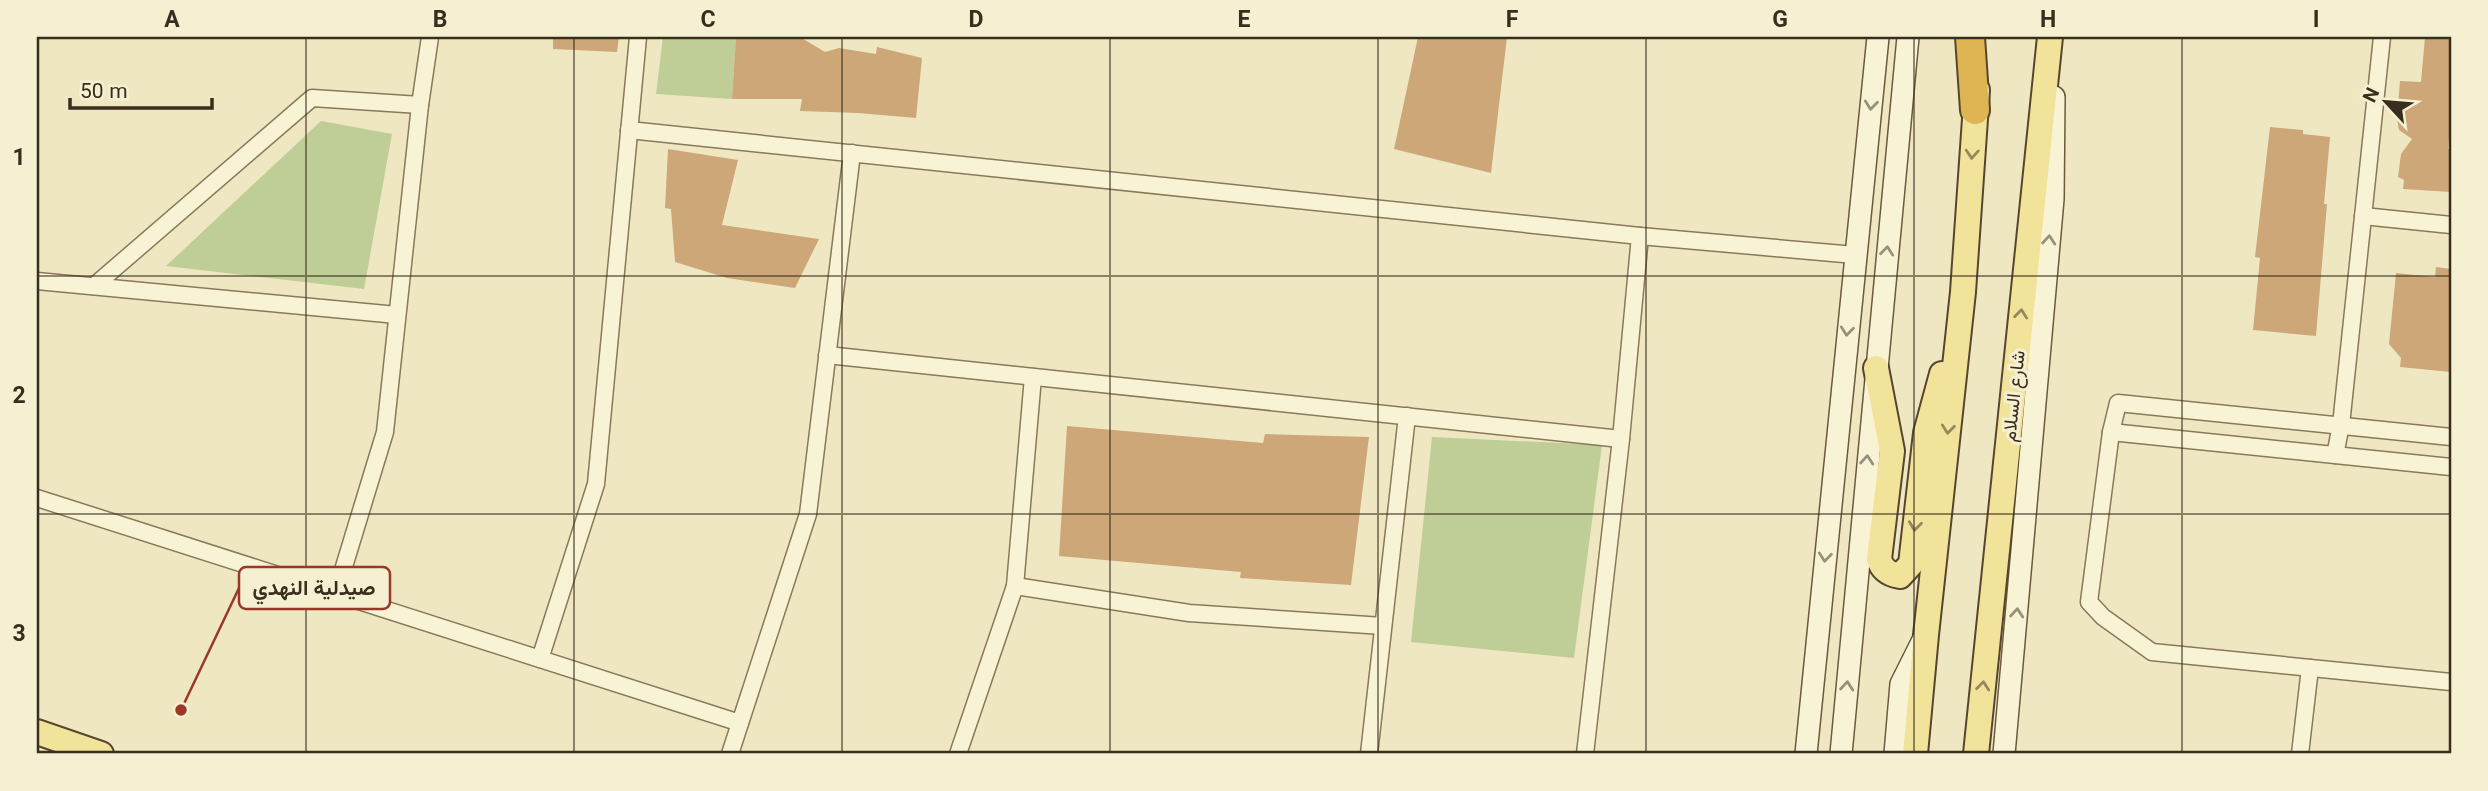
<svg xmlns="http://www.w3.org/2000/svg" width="2488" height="791" font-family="Georgia,Vazirmatn,serif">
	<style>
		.green { fill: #bfcd96 }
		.building { fill: #cda778 }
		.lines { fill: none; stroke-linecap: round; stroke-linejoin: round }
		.minor-casing { stroke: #897959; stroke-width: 19 }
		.secondary-casing { stroke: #6b5a3c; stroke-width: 24 }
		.primary-casing { stroke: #57462e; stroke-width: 28 }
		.motorway-casing { stroke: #57462e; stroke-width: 32 }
		.minor { stroke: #f9f3d6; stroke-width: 16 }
		.secondary { stroke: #f9f3d6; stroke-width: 21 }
		.primary { stroke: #f2e39a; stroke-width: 24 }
		.motorway { stroke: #dfb452; stroke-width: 28 }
		.oneway { stroke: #99907a }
		.oneway2 { stroke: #96885c }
		.grid { fill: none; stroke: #392e1e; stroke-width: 2; stroke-opacity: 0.55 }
		.labels { text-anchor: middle; stroke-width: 6; stroke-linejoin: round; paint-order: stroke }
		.street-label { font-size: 19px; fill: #392e1e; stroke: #f6f0d2 }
		.leader { fill: none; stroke: #993728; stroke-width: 2.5 }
		.callout-dot { fill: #993728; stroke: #f6f0d2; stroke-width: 2.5 }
		.callout { fill: #f6f0d2; stroke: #993728; stroke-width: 2.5 }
		.callout-label { font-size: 21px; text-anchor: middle; font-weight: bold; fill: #392e1e }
		.neatline { fill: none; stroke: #392e1e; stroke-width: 2.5 }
		.grid-label { font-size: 23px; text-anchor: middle; font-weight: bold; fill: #392e1e }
	</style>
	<rect width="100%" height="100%" fill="#efe7c2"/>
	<g class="green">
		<path d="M663,37H736L732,99L656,94Z"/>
		<path d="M321,121L392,134L364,289L166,266Z"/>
		<path d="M1432,437L1602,445L1574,658L1411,642Z"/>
	</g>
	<g class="building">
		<path d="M553,37H619L617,52L553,49Z"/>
		<path d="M736,37H800L825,52L839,48L876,54L877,47L922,58L916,118L858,113L800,111L802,99H732Z"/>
		<path d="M1418,37H1507L1491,173L1394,149Z"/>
		<path d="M2425,37H2451V113L2448,149H2451V192L2403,189L2404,180L2398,177L2401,154L2412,139L2399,130L2397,119L2400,81L2421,82Z"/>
		<path d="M2270,127L2303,130V134L2330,137L2324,204H2327L2316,336L2253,330L2260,258L2255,257Z"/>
		<path d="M668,149L738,160L722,225L819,239L795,288L727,278L675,262L671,209L665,208Z"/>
		<path d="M2436,267L2451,269V372L2400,367L2401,358L2389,344L2396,273L2435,277Z"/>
		<path d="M1067,426L1263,443L1265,434L1369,437L1351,585L1240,578L1241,572L1059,556Z"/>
	</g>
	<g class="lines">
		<g class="minor-casing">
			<g id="minor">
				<path d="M629,130L1640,236L1855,255"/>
				<path d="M2363,216L2451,225"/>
				<path d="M37,281L397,315"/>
				<path d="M94,286L312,98L420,105"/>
				<path d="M827,355L1621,439"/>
				<path d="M2111,432L2089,602L2103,617L2152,652L2451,682"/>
				<path d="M2451,437L2118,403L2111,432L2451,467"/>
				<path d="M2335,455L2341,425L2382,37"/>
				<path d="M37,498L740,723"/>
				<path d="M1015,586L1189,613L1383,626"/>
				<path d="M336,593L385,432L420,105L430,37"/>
				<path d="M540,659L596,484L638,37"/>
				<path d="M730,754L808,514L852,153"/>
				<path d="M958,754L1015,586L1033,377"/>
				<path d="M1369,754L1407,416"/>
				<path d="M1585,754L1621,439L1640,236"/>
				<path d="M2300,754L2310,668"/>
			</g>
		</g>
		<g class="secondary-casing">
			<g id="secondary">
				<path d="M1806,754L1878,37"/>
				<path d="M1841,754L1908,37"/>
				<path d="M1895,754L1901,684L1923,640"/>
				<path d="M2004,754L2053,199L2054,97"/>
			</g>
		</g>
		<g class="primary-casing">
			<g id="primary">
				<path d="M1876,368L1892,451L1879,559C1882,570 1889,574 1900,576L1911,564L1926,433L1942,374"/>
				<path d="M37,732L101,754"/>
				<path d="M1915,754L1926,635L1963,292L1977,90"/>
				<path d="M1976,754L2050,37"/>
			</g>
		</g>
		<g class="motorway-casing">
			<path id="motorway" d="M1970,37L1975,110"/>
		</g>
		<use href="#minor" class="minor"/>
		<use href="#secondary" class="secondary"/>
		<use href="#primary" class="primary"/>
		<use href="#motorway" class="motorway"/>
	</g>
	<defs><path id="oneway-chevron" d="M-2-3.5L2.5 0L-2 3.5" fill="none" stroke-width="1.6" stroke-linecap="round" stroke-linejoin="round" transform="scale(1.75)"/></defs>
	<g class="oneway">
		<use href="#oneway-chevron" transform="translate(1871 105) rotate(96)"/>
		<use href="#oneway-chevron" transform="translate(2049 240) rotate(-85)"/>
		<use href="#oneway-chevron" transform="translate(1887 251) rotate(-84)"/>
		<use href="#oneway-chevron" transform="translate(1847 331) rotate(96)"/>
		<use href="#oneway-chevron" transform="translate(1867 460) rotate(-85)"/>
		<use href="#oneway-chevron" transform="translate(1825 557) rotate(96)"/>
		<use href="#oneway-chevron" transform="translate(2017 613) rotate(-85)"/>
		<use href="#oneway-chevron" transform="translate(1847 686) rotate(-85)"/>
	</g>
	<g class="oneway2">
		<use href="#oneway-chevron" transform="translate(1972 154) rotate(94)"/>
		<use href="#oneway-chevron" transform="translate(2021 314) rotate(-84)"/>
		<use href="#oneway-chevron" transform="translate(1948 429) rotate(96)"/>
		<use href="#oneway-chevron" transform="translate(1915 526) rotate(97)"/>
		<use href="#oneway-chevron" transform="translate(1983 686) rotate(-84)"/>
	</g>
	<path class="grid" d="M306,37V754M574,37V754M842,37V754M1110,37V754M1378,37V754M1646,37V754M1914,37V754M2182,37V754M37,276H2451M37,514H2451"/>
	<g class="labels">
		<g class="street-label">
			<text transform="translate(2013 396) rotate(-84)" y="7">شارع السلام</text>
		</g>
	</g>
	<path class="leader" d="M181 710L239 588"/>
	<circle class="callout-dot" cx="181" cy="710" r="7"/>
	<rect class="callout" x="239" y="567" width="151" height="42" rx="7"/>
	<g class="callout-label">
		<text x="314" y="595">صيدلية النهدي</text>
	</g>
	<rect width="2488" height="791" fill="none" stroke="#f6f0d2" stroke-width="77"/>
	<g transform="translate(2386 102) rotate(296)" stroke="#f6f0d2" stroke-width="5" paint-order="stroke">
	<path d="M0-5L12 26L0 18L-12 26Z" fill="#392e1e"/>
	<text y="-10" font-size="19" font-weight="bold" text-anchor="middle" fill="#392e1e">N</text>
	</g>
	<path d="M70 98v10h142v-10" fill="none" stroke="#392e1e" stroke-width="3.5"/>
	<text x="80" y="98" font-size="21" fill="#392e1e" stroke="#f6f0d2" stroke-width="5" paint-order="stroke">50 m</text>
	<rect x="38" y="38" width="2412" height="714" class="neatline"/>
	<g class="grid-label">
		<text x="172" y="27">A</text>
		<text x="440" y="27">B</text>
		<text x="708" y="27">C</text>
		<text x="976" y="27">D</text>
		<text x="1244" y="27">E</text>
		<text x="1512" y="27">F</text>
		<text x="1780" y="27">G</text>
		<text x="2048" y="27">H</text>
		<text x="2316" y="27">I</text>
		<text x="19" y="165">1</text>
		<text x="19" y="403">2</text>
		<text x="19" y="641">3</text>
	</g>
</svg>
